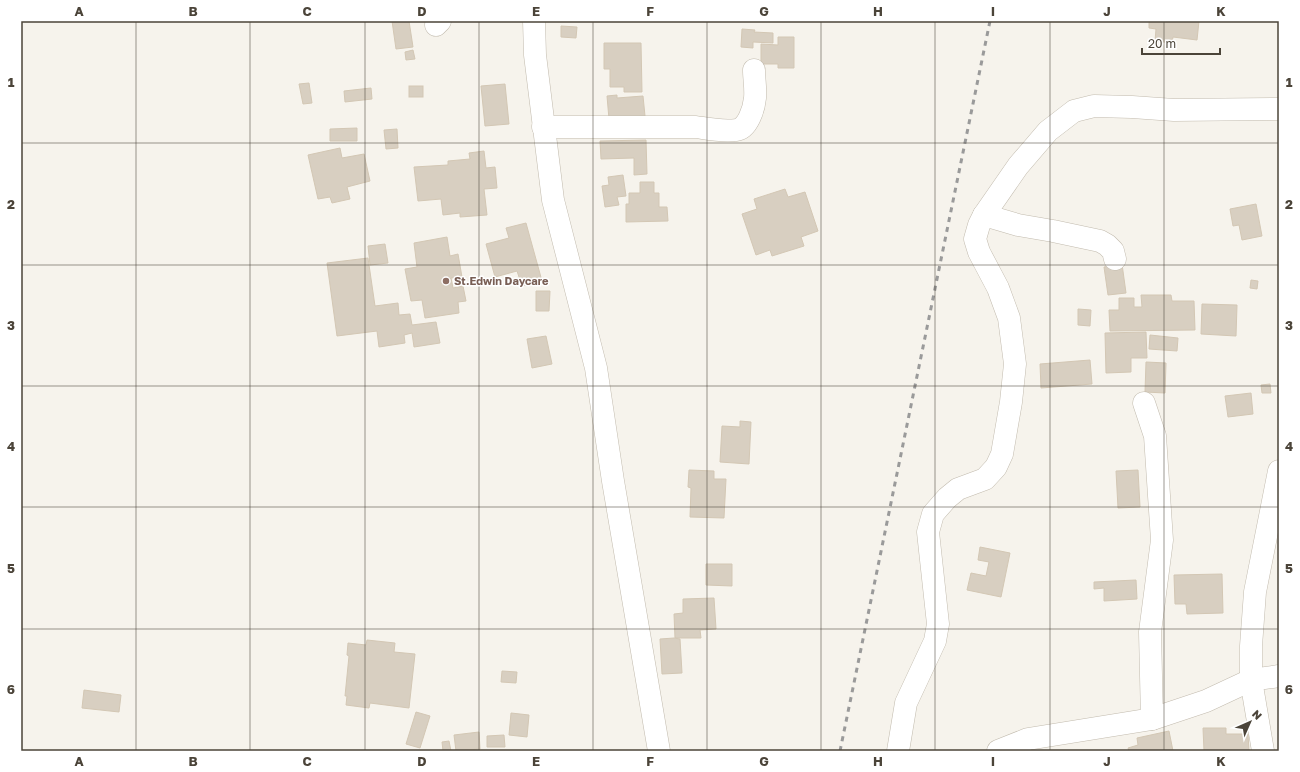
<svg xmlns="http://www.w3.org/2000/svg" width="1300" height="772" font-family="'Golos Text',sans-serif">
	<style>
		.building { fill: #d8cfc1; stroke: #d3c7b4 }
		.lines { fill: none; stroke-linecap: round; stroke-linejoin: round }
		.minor-casing { stroke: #c2bbae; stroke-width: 23 }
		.minor { stroke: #fff; stroke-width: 22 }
		.rail { stroke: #9a9a9a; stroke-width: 3; stroke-dasharray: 5 5; stroke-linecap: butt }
		.grid { fill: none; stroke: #4b4439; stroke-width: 1; stroke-opacity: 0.55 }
		.education-dot { fill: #8d6e63; stroke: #fff; stroke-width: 1.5 }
		.labels { text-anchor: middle; stroke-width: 3; stroke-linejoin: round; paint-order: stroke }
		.education-label { font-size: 11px; font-weight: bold; fill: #785e54; stroke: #fff; text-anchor: start }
		.neatline { fill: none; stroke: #4b4439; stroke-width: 1.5 }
		.grid-label { font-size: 13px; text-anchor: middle; font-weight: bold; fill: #4b4439 }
	</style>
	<rect width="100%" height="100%" fill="#f6f3ec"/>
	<g class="building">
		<path d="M392,21H409L413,47L396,49Z"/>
		<path d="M1149,21H1199L1197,40L1173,37L1172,43L1155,41L1156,29L1149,28Z"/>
		<path d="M561,26L577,27L576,38L561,37Z"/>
		<path d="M742,29L755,30L754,32L773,33V43L753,42V48L741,47Z"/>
		<path d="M778,37H794V68H778V64H761V44L778,45Z"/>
		<path d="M604,43H641L642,92H624V87H610V69H604Z"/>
		<path d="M413,50L415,59L406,60L405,52Z"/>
		<path d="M309,83L312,103L303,104L299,84Z"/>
		<path d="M505,84L509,124L485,126L481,86Z"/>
		<rect x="409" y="86" width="14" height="11"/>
		<path d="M371,88L372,99L345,102L344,91Z"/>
		<path d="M617,95V98L643,96L645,116L609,119L607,96Z"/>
		<path d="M357,128V141H330V129Z"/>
		<path d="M397,129L398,148L386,149L384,130Z"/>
		<path d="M646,140L647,174L634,175V158L601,159L600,141Z"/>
		<path d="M340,148L342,158L364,154L370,181L347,187L350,199L332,203L330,197L318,199L308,155Z"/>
		<path d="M484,151L486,168L495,167L497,188L484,189L487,215L460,217V213L443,215L441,199L418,201L414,167L448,165V161L470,159L469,153Z"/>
		<path d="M623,175L626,196L617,197L619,205L605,207L602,186L609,185L608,177Z"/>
		<path d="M640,182H654V193H659V207H667L668,221L626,222V204H629V193H640Z"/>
		<path d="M785,189L788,197L805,192L818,231L801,237L804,246L772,256L770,250L756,255L742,214L757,209L754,199Z"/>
		<path d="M1256,204L1262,236L1242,240L1239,225L1233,226L1230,209Z"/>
		<path d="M526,223L542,281L522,286L517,271L495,277L486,244L509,238L506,228Z"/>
		<path d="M447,237L450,256L458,254L462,277L451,278L453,288L463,286L466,301L458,302L459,313L425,318L422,300L411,301L405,269L417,267L414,243Z"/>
		<path d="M385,244L388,263L370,265L368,246Z"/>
		<path d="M368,258L375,306L398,303L399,315L410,314L412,325L436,322L440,343L414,347L412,333L404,335L405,343L379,347L377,331L337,336L327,263Z"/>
		<path d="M1122,264L1126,293L1108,295L1104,267Z"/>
		<path d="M1251,280L1258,281L1257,289L1250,288Z"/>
		<path d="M536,291H550L549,311H536Z"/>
		<path d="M1141,295H1171L1172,301H1194L1195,330L1110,331L1109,310H1119V298H1134V307H1142Z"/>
		<path d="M1202,304L1237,305L1236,336L1201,334Z"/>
		<path d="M1078,309L1091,310L1090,326L1078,325Z"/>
		<path d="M1146,332L1147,358H1131V372L1106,373L1105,333Z"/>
		<path d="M1150,335L1178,338L1177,351L1149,349Z"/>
		<path d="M546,336L552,364L532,368L527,339Z"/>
		<path d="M1090,360L1092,384L1041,388L1040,364Z"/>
		<path d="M1146,362L1166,363L1165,393L1145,392Z"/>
		<path d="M1270,384L1271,393H1262L1261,385Z"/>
		<path d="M1251,393L1253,414L1228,417L1225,396Z"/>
		<path d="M740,421L751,422L749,464L720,462L722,426L740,427Z"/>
		<path d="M689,470L714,471V479H726L724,518L690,517L691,488L688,487Z"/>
		<path d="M1138,470L1140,507L1118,508L1116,471Z"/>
		<path d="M980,547L1010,553L1001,597L967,590L971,573L986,576L989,562L978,560Z"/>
		<path d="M706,564H732V586L706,585Z"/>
		<path d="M1222,574L1223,613L1187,614L1186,604H1175L1174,575Z"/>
		<path d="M1136,580L1137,599L1104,601V588L1094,589V582Z"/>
		<path d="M714,598L716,629L700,630L701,638H675L674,614L683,613V599Z"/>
		<path d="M674,638L680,639L682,673L662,674L660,639Z"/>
		<path d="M367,640L395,643L394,652L415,654L409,708L370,703L369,708L346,705L347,696H345L349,656L347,655L348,643L366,645Z"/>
		<path d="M502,671L517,672L516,683L501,682Z"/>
		<path d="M84,690L121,695L119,712L82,708Z"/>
		<path d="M416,712L430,716L420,748L406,744Z"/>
		<path d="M511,713L529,715L527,737L509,735Z"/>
		<path d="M1203,728H1226V734H1248L1249,751H1204Z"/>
		<path d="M1169,731L1173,751H1129L1128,748L1138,745L1137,738Z"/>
		<path d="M479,732L480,749L456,751L454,735Z"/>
		<path d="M504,735L505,747H487V736Z"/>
		<path d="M449,741L451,751H443L442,742Z"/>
	</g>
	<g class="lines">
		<g class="minor-casing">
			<g id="minor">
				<path d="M534,21L535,55L553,200L596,368L613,481L659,751"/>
				<path d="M436,25L440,21"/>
				<path d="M543,127H696C709,129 723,132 736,130C748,129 754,108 755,98C756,89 754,79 754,70"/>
				<path d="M984,215L1018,225L1053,231L1100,241L1107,245L1113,251L1115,259"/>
				<path d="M1144,403L1155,436L1162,540L1150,632L1152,719"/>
				<path d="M898,751L906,703L935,641L938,624L928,532L933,514L947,498L958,489L985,479L996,467L1002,454L1011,402L1015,364L1009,318L998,288L979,252L975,239L979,225L984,215L1018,166L1048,131L1074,111L1094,106L1132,107L1174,110L1279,109"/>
				<path d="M998,751L1028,739L1152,719L1206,701L1251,680L1279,676"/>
				<path d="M1263,751L1251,680V646L1255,592L1279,471"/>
			</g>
		</g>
		<use href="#minor" class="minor"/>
		<path class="rail" d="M840,751L990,21"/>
	</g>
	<path class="grid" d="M136,21V751M250,21V751M365,21V751M479,21V751M593,21V751M707,21V751M821,21V751M935,21V751M1050,21V751M1164,21V751M21,143H1279M21,265H1279M21,386H1279M21,507H1279M21,629H1279"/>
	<circle class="education-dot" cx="446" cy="281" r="4"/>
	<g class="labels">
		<g class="education-label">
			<text x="454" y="285">St.Edwin Daycare</text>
		</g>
	</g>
	<rect width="1300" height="772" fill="none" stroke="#ffffff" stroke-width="44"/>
	<g transform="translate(1250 722) rotate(45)" stroke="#ffffff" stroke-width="3" paint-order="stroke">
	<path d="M0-3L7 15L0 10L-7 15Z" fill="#4b4439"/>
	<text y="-6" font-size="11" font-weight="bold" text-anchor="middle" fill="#4b4439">N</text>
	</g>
	<path d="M1142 48v6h78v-6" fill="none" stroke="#4b4439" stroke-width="2"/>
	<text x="1148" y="48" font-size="12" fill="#4b4439" stroke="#ffffff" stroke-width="3" paint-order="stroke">20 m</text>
	<rect x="22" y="22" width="1256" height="728" class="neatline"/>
	<g class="grid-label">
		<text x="79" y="16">A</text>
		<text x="193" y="16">B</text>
		<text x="307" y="16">C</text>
		<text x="422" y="16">D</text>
		<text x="536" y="16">E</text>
		<text x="650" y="16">F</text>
		<text x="764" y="16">G</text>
		<text x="878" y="16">H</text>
		<text x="993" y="16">I</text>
		<text x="1107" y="16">J</text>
		<text x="1221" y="16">K</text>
		<text x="11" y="87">1</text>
		<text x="1289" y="87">1</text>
		<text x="11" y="209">2</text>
		<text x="1289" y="209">2</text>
		<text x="11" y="330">3</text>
		<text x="1289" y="330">3</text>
		<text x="11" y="451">4</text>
		<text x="1289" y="451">4</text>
		<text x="11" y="573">5</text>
		<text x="1289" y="573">5</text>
		<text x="11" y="694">6</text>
		<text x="1289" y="694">6</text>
		<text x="79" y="766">A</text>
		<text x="193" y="766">B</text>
		<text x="307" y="766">C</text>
		<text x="422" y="766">D</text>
		<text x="536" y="766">E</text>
		<text x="650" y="766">F</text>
		<text x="764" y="766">G</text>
		<text x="878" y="766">H</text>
		<text x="993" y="766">I</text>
		<text x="1107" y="766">J</text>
		<text x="1221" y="766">K</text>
	</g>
</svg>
